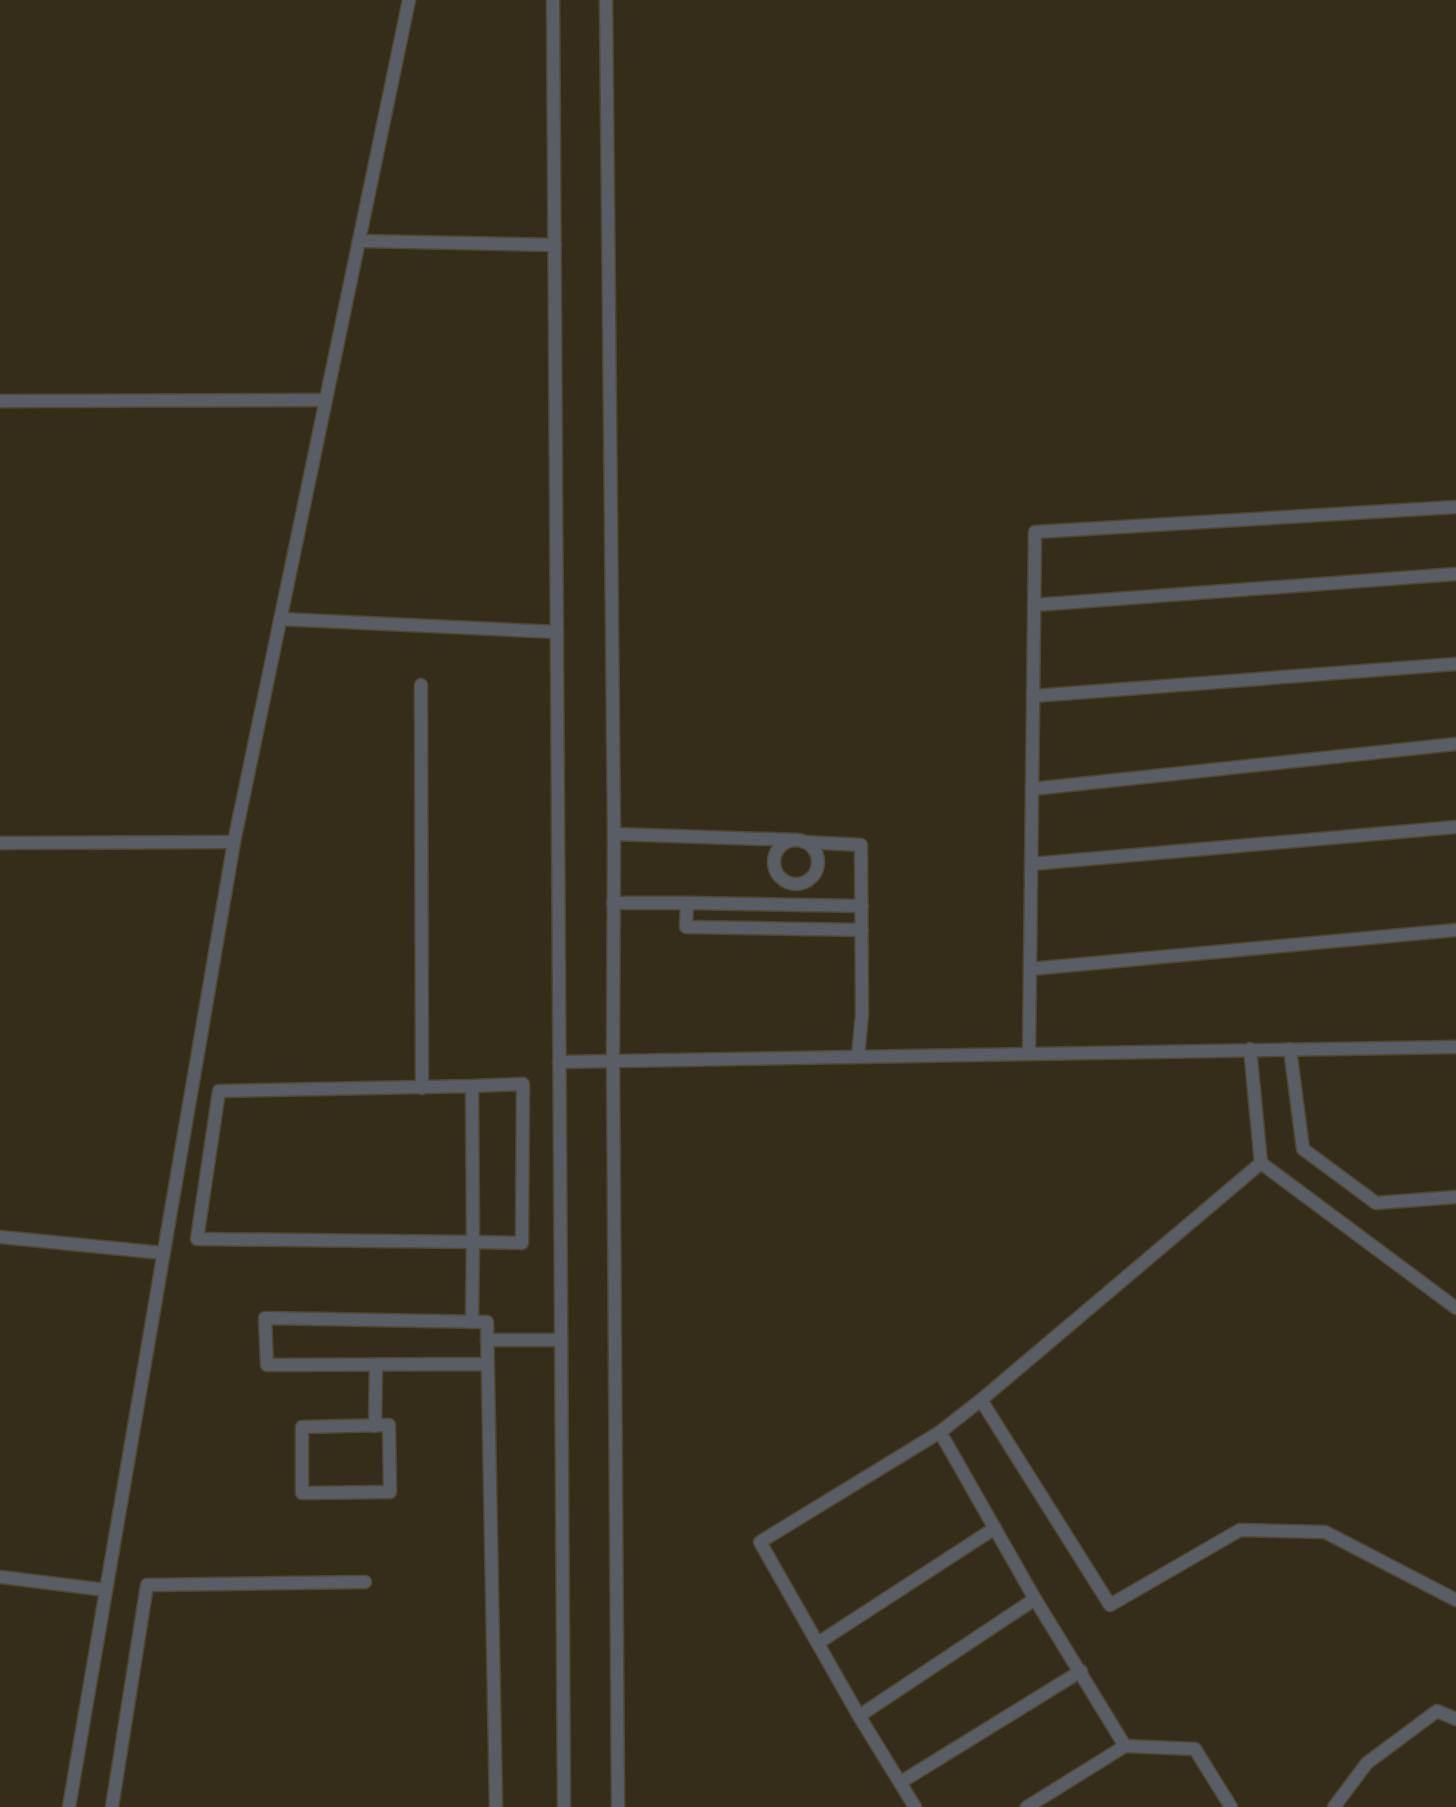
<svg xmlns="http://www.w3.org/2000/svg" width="1456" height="1807" font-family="'Fira Sans Condensed',sans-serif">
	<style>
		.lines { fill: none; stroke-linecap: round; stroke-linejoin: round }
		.lane-casing { stroke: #504735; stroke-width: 15 }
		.street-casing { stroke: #504735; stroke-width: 15 }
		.lane { stroke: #585d66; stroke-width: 12 }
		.street { stroke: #585d66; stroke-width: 12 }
	</style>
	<rect width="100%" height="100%" fill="#352c19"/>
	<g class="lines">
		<g class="lane-casing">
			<g id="lane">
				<path d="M359,241L555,245"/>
				<path d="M1034,605L1456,574"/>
				<path d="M280,619L557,632"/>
				<path d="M421,685L422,1088"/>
				<path d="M1033,696L1456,664"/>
				<path d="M1032,789L1456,744"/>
				<path d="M614,834L797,840"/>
				<circle cx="796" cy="862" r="22"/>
				<path d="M804,842L861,845L862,1014L858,1056"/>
				<path d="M1031,864L1456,827"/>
				<path d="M613,903H687L686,927L862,930"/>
				<path d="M687,903L862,906"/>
				<path d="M1030,969L1456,930"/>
				<path d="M1250,1049L1261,1163L981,1400L1110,1605L1240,1530L1325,1532L1456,1600"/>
				<path d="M1290,1049L1303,1149L1376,1203L1456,1197"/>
				<path d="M1029,1053L1035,532L1456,507"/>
				<path d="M1261,1163L1456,1308"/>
				<path d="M472,1322L473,1242L197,1239L219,1091L472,1086L473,1242L522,1243L523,1084L472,1086"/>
				<path d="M487,1340H561"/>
				<path d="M487,1364L267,1365L265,1318L487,1322L496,1807"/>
				<path d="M389,1425L390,1492L302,1493V1427Z"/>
				<path d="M375,1426L376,1365"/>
				<path d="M940,1432L981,1400"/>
				<path d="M818,1643L995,1528"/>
				<path d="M859,1716L1035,1599"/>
				<path d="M901,1782L1081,1671"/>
				<path d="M112,1807L147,1585L365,1582"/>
				<path d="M915,1807L859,1716L760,1542L940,1432L1035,1599L1125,1746"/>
				<path d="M1027,1807L1125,1746L1195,1749L1231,1807"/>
				<path d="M1334,1807L1367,1763L1437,1711L1456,1719"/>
			</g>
		</g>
		<g class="street-casing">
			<g id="street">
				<path d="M553,0L564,1807"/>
				<path d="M606,0L614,834L613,1060L618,1807"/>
				<path d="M0,401L326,400"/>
				<path d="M0,843L234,842"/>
				<path d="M559,1062L1456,1047"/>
				<path d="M0,1237L163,1253"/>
				<path d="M0,1577L106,1590"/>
				<path d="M69,1807L234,842L409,0"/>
			</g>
		</g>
		<use href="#lane" class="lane"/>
		<use href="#street" class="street"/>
	</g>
</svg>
